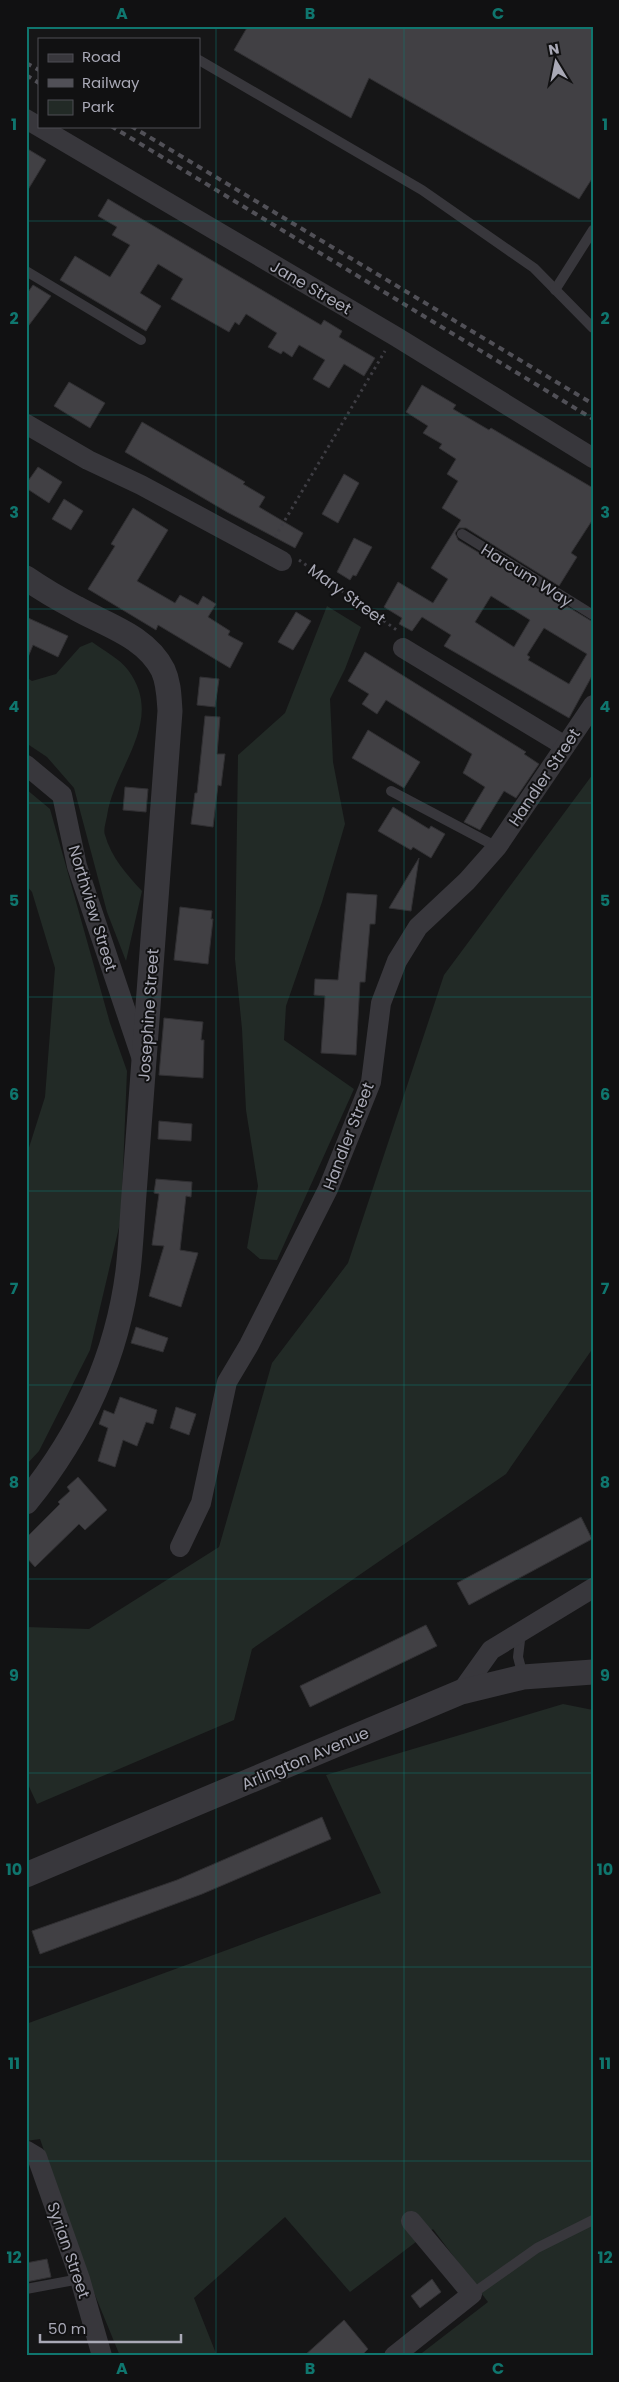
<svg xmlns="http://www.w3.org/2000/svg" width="619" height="2382" font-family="Poppins,sans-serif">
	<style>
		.green { fill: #222a26 }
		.building { fill: #414044; stroke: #313033; fill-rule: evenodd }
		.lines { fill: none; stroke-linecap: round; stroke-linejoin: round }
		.path { stroke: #3e3d43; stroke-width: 3; stroke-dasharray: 2.5 4; stroke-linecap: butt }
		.service { stroke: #38373c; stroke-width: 10 }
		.minor { stroke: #38373c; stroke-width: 20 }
		.tertiary { stroke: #38373c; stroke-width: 25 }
		.rail { stroke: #515057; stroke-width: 4; stroke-dasharray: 6 5; stroke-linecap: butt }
		.grid { fill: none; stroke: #0f766e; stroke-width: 1; stroke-opacity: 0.55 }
		.labels { text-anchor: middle; stroke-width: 4; stroke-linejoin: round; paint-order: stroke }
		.street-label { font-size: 16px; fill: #a9a9b6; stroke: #111112 }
		.neatline { fill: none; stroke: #0f766e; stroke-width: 2 }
		.grid-label { font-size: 16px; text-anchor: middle; font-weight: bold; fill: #0f766e }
	</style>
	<rect width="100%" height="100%" fill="#161617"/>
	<g class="green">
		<path d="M327,606L361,627L345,669L330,699L333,762L345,824L322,902L286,1006L284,1040L354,1089L277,1260L260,1259L247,1248L258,1186L246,1110L242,1029L235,959L238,755L285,713Z"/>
		<path d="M92,642C103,650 120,659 128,670C166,721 114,766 107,816C106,822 103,830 105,835C111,857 127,875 142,891L126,961L107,912L74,788L47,757L26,743V677L32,681L56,674L80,647Z"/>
		<path d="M593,774V1348L506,1474L252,1649L234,1720L37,1804L26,1780V1627L89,1629L219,1547L272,1363L348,1263L444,975Z"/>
		<path d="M26,789L50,809L110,1023L127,1071L121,1219L90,1350L39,1451L26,1465V1157L45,1097L55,968L32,892L26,885Z"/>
		<path d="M563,1704L593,1710V2356H418L488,2302L433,2229L350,2292L285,2217L194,2298L217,2356H120L88,2278L40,2139L26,2141V2024L381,1893L326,1775Z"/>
	</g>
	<g class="building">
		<path d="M248,26H593V177L579,199L369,78L351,118L234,50Z"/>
		<path d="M26,148L46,160L26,193Z"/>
		<path d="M108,199L321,325L324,320L342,331L339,337L375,358L364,376L344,364L329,388L313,379L325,360L299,345L292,357L283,351L281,354L268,347L277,333L246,314L239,325L235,322L229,332L171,299L183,279L158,264L140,293L161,306L146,331L60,280L75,256L110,277L130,245L112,235L117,227L98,216Z"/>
		<path d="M33,285L51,296L26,329V295Z"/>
		<path d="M69,382L105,403L90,428L54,406Z"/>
		<path d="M422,385L456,405L453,409L489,430L491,428L593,488V519L571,553L577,557L559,586L466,528H459L455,533L458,540L593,622V674L569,718L444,646L451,635L422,617L412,631L399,624L402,618L384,607L398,582L433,603L448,579L431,568L461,520L442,508L458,481L447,474L456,459L439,448L442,444L423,433L428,426L406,412ZM491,596L530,620L514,647L475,622ZM544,628L587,654L569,684L528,660L530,657L527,655Z"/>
		<path d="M142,422L245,482L243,484L265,497L259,507L303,533L295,548L227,512L125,452Z"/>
		<path d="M38,467L62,482L49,503L26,488V484Z"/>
		<path d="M344,474L359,483L338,523L322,514Z"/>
		<path d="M64,499L83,511L71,530L52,519Z"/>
		<path d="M133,508L168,530L137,581L175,603L180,595L198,605L203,596L216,604L208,617L230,631L228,635L243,643L230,668L158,625L156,630L88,589L115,546L111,544Z"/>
		<path d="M354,538L372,547L356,576L353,575L350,580L337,572Z"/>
		<path d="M296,612L311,621L293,650L278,642Z"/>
		<path d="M26,617L68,636L58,657L33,645L26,662Z"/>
		<path d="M365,652L526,752L524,754L539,764L516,798L504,791L480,830L464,822L485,787L463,773L472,754L386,700L377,714L362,704L369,694L348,681Z"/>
		<path d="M200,677L219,679L215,707L197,705Z"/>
		<path d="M205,716L220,717L217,754H225L221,786L218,785L213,827L191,824L195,793H197Z"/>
		<path d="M368,730L420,762L404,788L352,758Z"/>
		<path d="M125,787L148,789L146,812L123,810Z"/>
		<path d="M393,807L429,829L431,826L445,834L431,858L413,847L411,850L378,831Z"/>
		<path d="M419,858L411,911L389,908Z"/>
		<path d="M347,893L377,895L375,924H370L365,982H360L356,1055L321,1053L325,996L314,995L315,979L338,980Z"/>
		<path d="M180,907L212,911L211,919H213L208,964L174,960Z"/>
		<path d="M164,1018L203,1022L201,1040H204L203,1078L159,1075Z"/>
		<path d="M159,1121L192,1124L191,1141L158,1139Z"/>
		<path d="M156,1179L192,1182L191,1197L186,1196L180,1250L198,1253L181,1307L149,1296L164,1246L152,1245L159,1194L154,1193Z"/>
		<path d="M136,1327L168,1338L163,1352L131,1343Z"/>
		<path d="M120,1397L157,1410L153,1424L146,1422L137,1446L123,1440L115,1467L98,1461L108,1428L99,1424L104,1410L114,1414Z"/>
		<path d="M176,1407L196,1414L189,1435L170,1428Z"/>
		<path d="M78,1477L107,1510L85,1530L79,1524L35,1567L26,1557V1538L60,1504L58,1502L70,1491L67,1487Z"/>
		<path d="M581,1517L592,1539L469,1605L457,1583Z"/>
		<path d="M426,1625L437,1646L310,1707L300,1686Z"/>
		<path d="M322,1817L331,1839L202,1894L40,1954L32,1931L177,1880Z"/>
		<path d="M47,2259L51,2277L26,2282V2263Z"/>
		<path d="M432,2279L441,2292L420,2308L411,2296Z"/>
		<path d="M344,2320L368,2349L361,2356H304Z"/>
	</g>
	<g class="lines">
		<g class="path">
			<path d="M275,537L385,351"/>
			<path d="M299,560L398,631"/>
		</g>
		<g class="service">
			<path d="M199,60L422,190L534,268L593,328"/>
			<path d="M26,271L141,340"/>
			<path d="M555,290L593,230"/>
			<path d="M462,534L593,615"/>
			<path d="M391,791L497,847"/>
			<path d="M521,1632L518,1657L523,1676"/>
			<path d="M26,2289L80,2279"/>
			<path d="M472,2294L537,2248L593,2220"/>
		</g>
		<g class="minor">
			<path d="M26,119L395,336L593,458"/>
			<path d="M26,424L88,460L141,485L282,561"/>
			<path d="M403,648L565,746"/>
			<path d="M26,765L62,795L77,866L142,1059"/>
			<path d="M180,1547L201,1503L227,1382L249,1345L328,1189L371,1082L381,1003L397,961L418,927L467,881L497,847L593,705"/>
			<path d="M461,1692L491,1650L593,1588"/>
			<path d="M27,2151L37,2157L80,2279L102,2356"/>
			<path d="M394,2356L472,2294L411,2221"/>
		</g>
		<g class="tertiary">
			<path d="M26,578C42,589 59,599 76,608C106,625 146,636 163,670C169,683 169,697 170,711L134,1194C132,1220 131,1245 128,1271C117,1358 81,1434 26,1502"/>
			<path d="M26,1875L461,1692L523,1677L593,1672"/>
		</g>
		<g class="rail">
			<path d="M26,63L39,70"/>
			<path d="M26,75L39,83"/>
			<path d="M111,126L593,419"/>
			<path d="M131,126L593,404"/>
		</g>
	</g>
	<path class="grid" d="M216,26V2356M404,26V2356M26,221H593M26,415H593M26,609H593M26,803H593M26,997H593M26,1191H593M26,1385H593M26,1579H593M26,1773H593M26,1967H593M26,2161H593"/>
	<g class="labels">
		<g class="street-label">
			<text transform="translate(311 287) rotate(30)" y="6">Jane Street</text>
			<text transform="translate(527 575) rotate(32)" y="6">Harcum Way</text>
			<text transform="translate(347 594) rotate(36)" y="6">Mary Street</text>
			<text transform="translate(544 777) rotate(-56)" y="6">Handler Street</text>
			<text transform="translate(93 908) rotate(73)" y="6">Northview Street</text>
			<text transform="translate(148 1015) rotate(-86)" y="6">Josephine Street</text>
			<text transform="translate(348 1136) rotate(-69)" y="6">Handler Street</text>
			<text transform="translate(305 1758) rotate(-23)" y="6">Arlington Avenue</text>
			<text transform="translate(69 2250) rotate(71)" y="6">Syrian Street</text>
		</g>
	</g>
	<rect width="619" height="2382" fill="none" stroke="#111112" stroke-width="55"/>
	<rect x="38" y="38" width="162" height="90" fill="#111112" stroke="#4e4e54"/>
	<rect x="48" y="54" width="25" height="8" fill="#38373c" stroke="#4e4e54"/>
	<text x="82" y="62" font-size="15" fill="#a9a9b6">Road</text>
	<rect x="48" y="79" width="25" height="8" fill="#515057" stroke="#4e4e54"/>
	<text x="82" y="88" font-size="15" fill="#a9a9b6">Railway</text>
	<rect x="48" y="100" width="25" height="15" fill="#222a26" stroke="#4e4e54"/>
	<text x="82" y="112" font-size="15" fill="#a9a9b6">Park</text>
	<g transform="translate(556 62) rotate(350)" stroke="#111112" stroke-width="4" paint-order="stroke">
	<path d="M0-4L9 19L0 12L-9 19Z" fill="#a9a9b6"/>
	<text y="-8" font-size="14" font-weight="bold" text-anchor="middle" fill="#a9a9b6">N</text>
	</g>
	<path d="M40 2334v8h141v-8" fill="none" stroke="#a9a9b6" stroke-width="2.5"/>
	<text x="48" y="2334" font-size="15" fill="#a9a9b6" stroke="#111112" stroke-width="4" paint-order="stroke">50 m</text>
	<rect x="28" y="28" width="564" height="2326" class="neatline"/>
	<g class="grid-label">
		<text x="122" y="19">A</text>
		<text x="310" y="19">B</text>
		<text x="498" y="19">C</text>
		<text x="14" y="130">1</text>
		<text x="605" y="130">1</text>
		<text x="14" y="324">2</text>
		<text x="605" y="324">2</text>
		<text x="14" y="518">3</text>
		<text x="605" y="518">3</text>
		<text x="14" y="712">4</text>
		<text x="605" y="712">4</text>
		<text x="14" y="906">5</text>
		<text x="605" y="906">5</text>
		<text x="14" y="1100">6</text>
		<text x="605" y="1100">6</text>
		<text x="14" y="1294">7</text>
		<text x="605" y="1294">7</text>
		<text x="14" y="1488">8</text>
		<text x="605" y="1488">8</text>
		<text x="14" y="1681">9</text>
		<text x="605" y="1681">9</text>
		<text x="14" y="1875">10</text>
		<text x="605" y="1875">10</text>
		<text x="14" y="2069">11</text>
		<text x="605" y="2069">11</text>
		<text x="14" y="2263">12</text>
		<text x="605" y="2263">12</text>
		<text x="122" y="2374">A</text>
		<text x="310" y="2374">B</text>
		<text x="498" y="2374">C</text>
	</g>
</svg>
